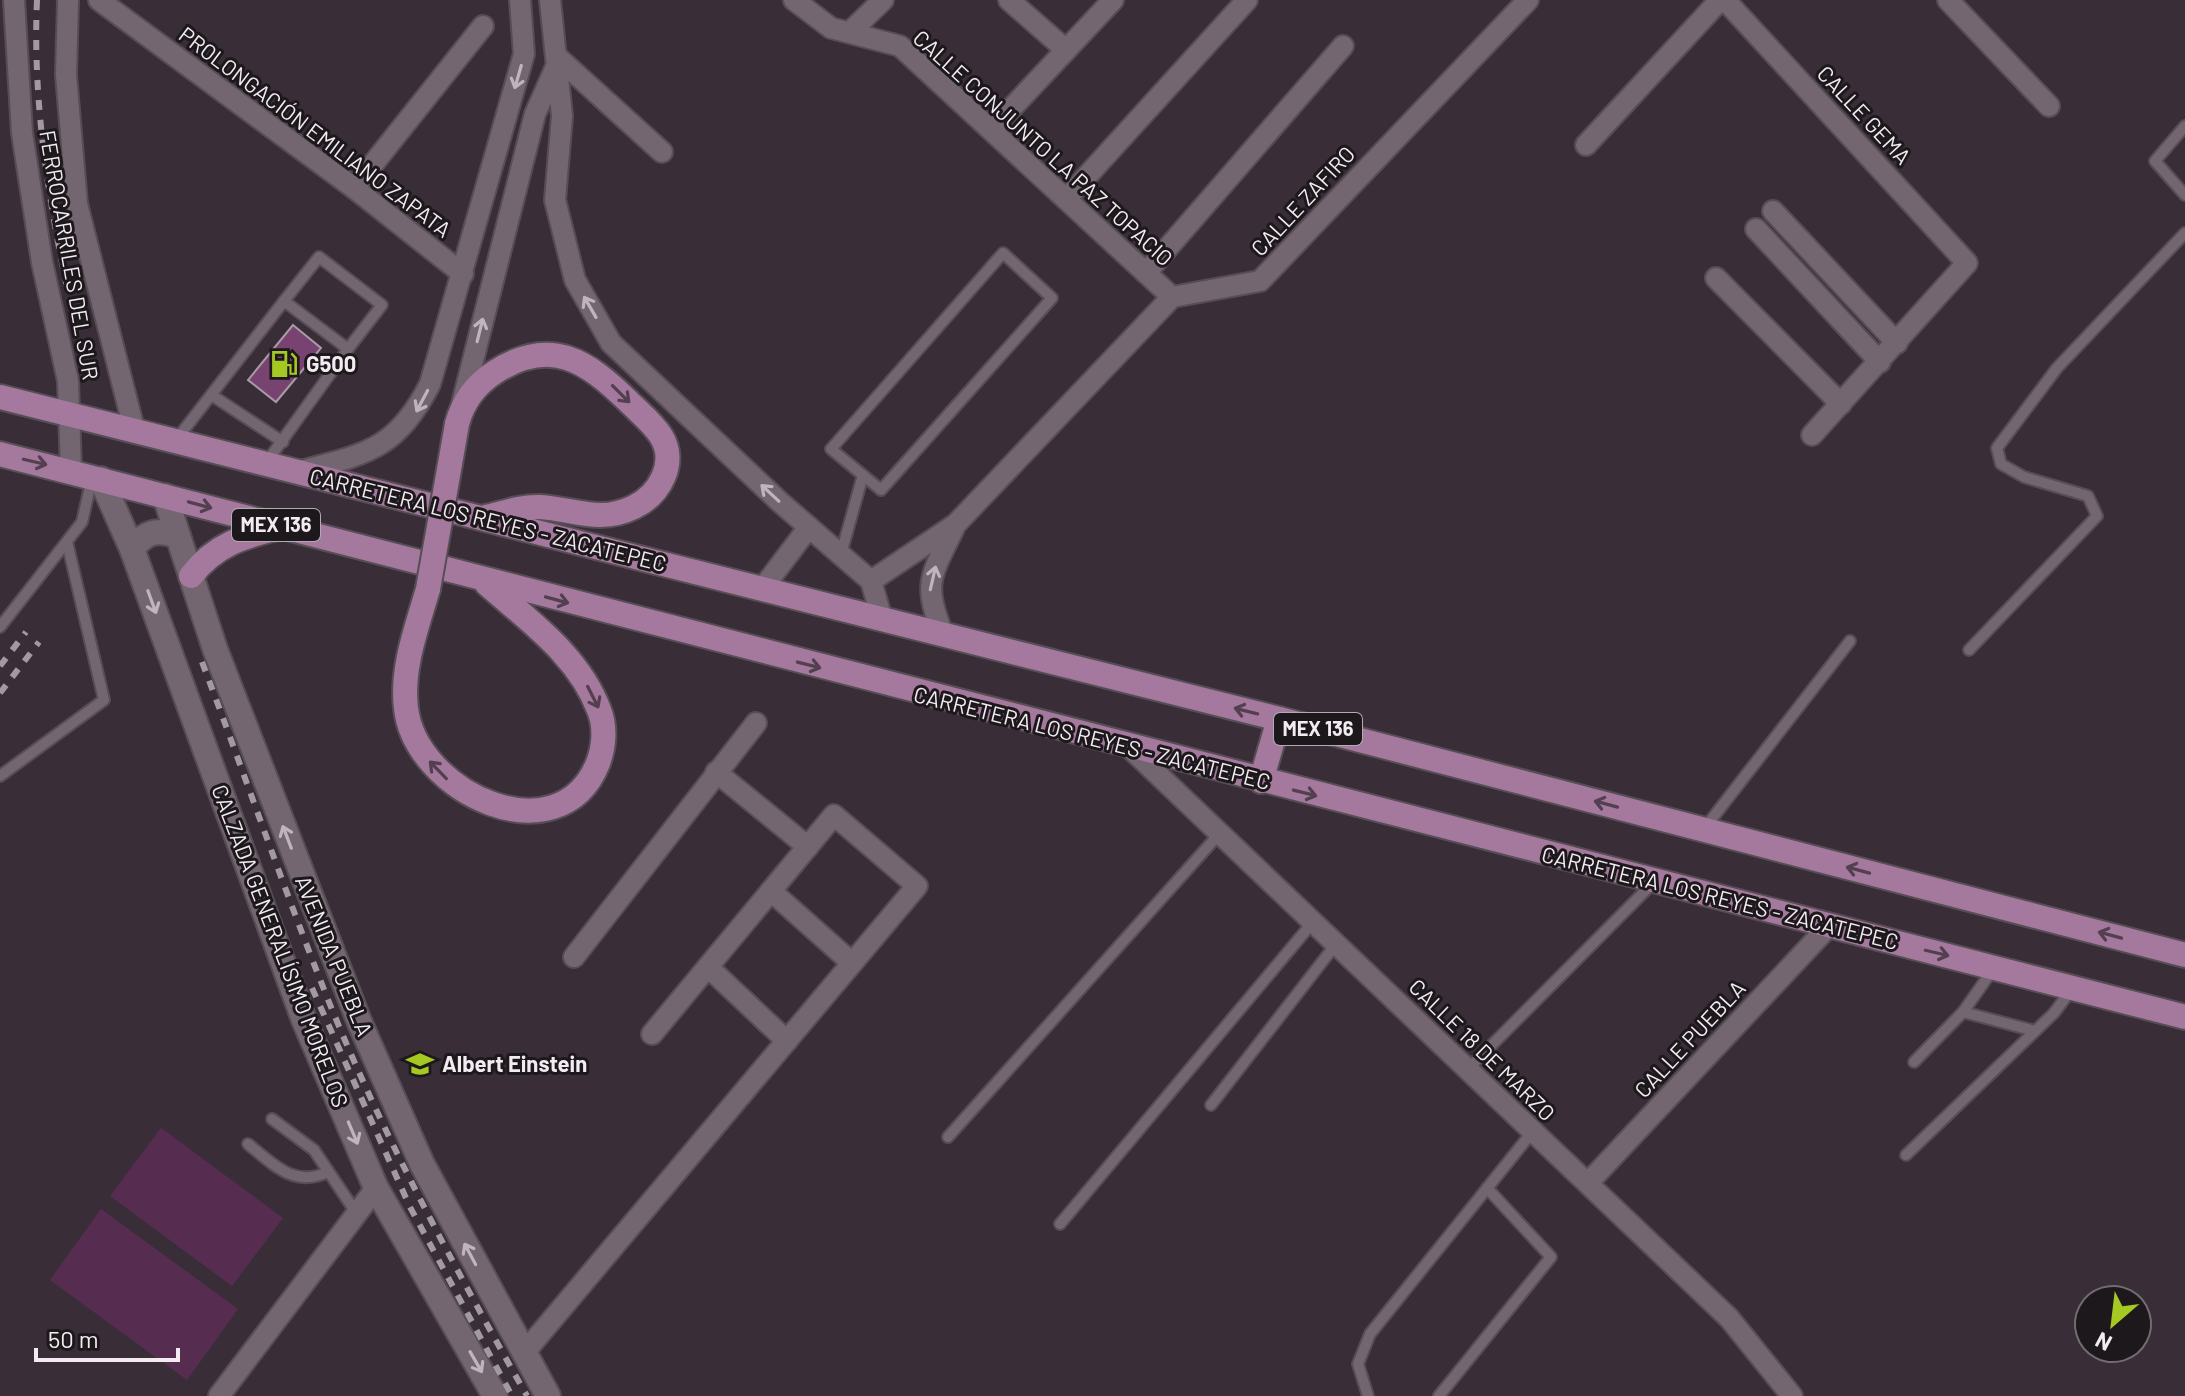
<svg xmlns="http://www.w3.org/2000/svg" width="2185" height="1396" font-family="Barlow,sans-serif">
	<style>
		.green { fill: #562d51 }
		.building { fill: #784271; stroke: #a89ba6; stroke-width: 2 }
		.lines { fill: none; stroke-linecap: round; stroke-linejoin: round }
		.lane-casing { stroke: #574d55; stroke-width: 14 }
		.street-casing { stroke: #574d55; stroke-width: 24 }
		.secondary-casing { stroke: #574d55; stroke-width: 28 }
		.primary-casing { stroke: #574d55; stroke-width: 28 }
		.lane { stroke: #736670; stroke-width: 10 }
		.street { stroke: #736670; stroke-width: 20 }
		.secondary { stroke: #736670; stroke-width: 24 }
		.primary { stroke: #a4799d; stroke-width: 24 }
		.rail { stroke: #a29aa1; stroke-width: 6; stroke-dasharray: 10 10; stroke-linecap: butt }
		.primary-bridge-casing { stroke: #574d55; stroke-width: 28; stroke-linecap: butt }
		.primary-bridge { stroke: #a4799d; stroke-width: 24 }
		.oneway { stroke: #bfb6bd }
		.oneway2 { stroke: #533f50 }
		.labels { text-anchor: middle; stroke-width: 6; stroke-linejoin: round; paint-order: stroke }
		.shield { fill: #1d181c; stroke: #b2acb1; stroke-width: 2 }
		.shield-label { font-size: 20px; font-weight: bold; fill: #f2ebf1 }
		.street-label { font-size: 22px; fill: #f2ebf1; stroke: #1d181c }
		.poi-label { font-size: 22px; font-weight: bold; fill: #f2ebf1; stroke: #1d181c; text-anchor: start }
	</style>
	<rect width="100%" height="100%" fill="#392e37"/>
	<g class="green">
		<path d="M161,1128L283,1218L232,1286L110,1196Z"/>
		<path d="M101,1209L238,1309L187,1380L50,1280Z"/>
	</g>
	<path class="building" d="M293,325L321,348L276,402L248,380Z"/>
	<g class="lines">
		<g class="lane-casing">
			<g id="lane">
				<path d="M2185,126L2155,161L2185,195"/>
				<path d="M1003,253L1052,298L881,490L831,449Z"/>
				<path d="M284,301L319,257L382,305L348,349"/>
				<path d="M213,396L283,442"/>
				<path d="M176,440L284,301L348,349L266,463"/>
				<path d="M841,554L863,475"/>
				<path d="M0,627L82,522L92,478"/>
				<path d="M1969,650L2097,516L2088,496L2024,477L2001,464L1997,448L2057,368L2185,233"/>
				<path d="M0,776L104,700L67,542"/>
				<path d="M1704,829L1850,641"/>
				<path d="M1963,1012L2035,1031"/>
				<path d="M1914,1062L1963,1012L1994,968"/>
				<path d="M1468,1069L1653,883"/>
				<path d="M1211,1105L1336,944"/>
				<path d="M272,1119L314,1150L357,1214"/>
				<path d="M948,1137L1220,833"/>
				<path d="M248,1144C274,1165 294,1188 328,1172"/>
				<path d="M1906,1155L2054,1013L2071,990"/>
				<path d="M1060,1224L1313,922"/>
				<path d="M1368,1396L1358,1364L1370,1334L1533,1131"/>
				<path d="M1439,1396L1551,1257L1487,1188"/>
			</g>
		</g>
		<g class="street-casing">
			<g id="street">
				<path d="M14,0L22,133L42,262L68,381L71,471"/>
				<path d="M68,0L66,75L77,204L135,433"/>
				<path d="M99,0L354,188L463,274"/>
				<path d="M550,0L562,116L555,200L575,280L611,343L781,503L871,581L882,619"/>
				<path d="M794,0L831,28L900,46L1172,297"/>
				<path d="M1009,0L1066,50"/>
				<path d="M1725,0L1967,263L1812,435"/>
				<path d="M1948,0L2049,106"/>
				<path d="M850,32L883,0"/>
				<path d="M556,56L662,152"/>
				<path d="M992,129L1113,0"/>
				<path d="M1586,145L1720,0"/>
				<path d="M354,188L483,26"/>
				<path d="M1067,198L1247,0"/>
				<path d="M1773,211L1897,343"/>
				<path d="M1756,229L1880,362"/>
				<path d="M1146,273L1343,46"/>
				<path d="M1716,278L1841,404"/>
				<path d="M462,404L535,114L555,69"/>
				<path d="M297,472C365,454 396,451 430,384L524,54L520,0"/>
				<path d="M871,581L956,524L1172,297L1260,281L1528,0"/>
				<path d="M762,589L809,527"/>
				<path d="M943,634C922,583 931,576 954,528"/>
				<path d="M1130,748L1729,1318L1792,1396"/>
				<path d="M716,772L808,847"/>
				<path d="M771,891L852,963"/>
				<path d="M574,957L756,723"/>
				<path d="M708,967L787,1041"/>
				<path d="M1588,1183L1828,927"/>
				<path d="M524,1353L917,886L834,815L652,1034"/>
				<path d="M219,1396L376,1188"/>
			</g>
		</g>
		<g class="secondary-casing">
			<g id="secondary">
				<path d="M101,479L132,549L304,1020L376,1188L495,1396"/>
				<path d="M165,496L215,649L359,1021L422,1164L548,1396"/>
				<path d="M132,549C146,531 157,529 178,536"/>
			</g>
		</g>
		<g class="primary-casing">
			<g id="primary">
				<path d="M0,397L1279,719L2185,955"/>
				<path d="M457,424C463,401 475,385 495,372C551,336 587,361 628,401C639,412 653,423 661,436C678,463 659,495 634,507C600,524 574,509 540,507C522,506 503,513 486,517"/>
				<path d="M0,454L2185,1017"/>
				<path d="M191,576C215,544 245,536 281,527"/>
				<path d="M428,589C417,627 401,668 406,708C415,792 559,860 598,763C604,747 606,727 599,710C579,656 529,621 487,584"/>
				<path d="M1261,781L1279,719"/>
			</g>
		</g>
		<use href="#lane" class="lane"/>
		<use href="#street" class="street"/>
		<use href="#secondary" class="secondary"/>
		<use href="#primary" class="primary"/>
		<g class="rail">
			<path d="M37,0C32,108 51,215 74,320"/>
			<path d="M202,662C245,775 284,890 329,1002C384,1138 455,1268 527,1396"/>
			<path d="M0,666L26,632"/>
			<path d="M0,693L39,642"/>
			<path d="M312,988L410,1207L512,1396"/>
		</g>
		<g class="primary-bridge-casing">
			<path id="primary-bridge" d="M428,589L457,424"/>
		</g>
		<use href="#primary-bridge" class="primary-bridge"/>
	</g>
	<defs><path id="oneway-shaft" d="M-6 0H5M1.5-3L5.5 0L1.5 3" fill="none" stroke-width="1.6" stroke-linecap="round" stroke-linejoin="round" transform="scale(2)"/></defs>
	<g class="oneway">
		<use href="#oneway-shaft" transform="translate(518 77) rotate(106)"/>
		<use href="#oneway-shaft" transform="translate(590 307) rotate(-120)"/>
		<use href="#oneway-shaft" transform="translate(480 330) rotate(-76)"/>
		<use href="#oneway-shaft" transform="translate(422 401) rotate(118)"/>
		<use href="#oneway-shaft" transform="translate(770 493) rotate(-137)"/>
		<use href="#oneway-shaft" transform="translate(933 578) rotate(-77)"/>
		<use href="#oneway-shaft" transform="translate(152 602) rotate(70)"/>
		<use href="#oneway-shaft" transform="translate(287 837) rotate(-111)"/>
		<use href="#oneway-shaft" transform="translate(353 1133) rotate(67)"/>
		<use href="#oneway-shaft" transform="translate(470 1254) rotate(-118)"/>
		<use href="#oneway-shaft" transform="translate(476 1362) rotate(60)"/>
	</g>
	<g class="oneway2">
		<use href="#oneway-shaft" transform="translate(621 394) rotate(45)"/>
		<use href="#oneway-shaft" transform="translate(35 462) rotate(13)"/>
		<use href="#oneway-shaft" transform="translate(200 505) rotate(15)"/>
		<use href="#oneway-shaft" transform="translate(557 600) rotate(15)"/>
		<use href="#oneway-shaft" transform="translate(809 665) rotate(14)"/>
		<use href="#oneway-shaft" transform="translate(593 697) rotate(63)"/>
		<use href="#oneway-shaft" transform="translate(1246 711) rotate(-166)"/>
		<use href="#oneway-shaft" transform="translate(438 770) rotate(-134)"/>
		<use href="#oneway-shaft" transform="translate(1305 793) rotate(14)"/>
		<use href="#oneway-shaft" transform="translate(1606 804) rotate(-165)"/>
		<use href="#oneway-shaft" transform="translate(1858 870) rotate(-165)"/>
		<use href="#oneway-shaft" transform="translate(2110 935) rotate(-165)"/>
		<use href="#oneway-shaft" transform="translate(1937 953) rotate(13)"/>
	</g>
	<defs>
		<g id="fuel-bare" transform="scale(2.16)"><path d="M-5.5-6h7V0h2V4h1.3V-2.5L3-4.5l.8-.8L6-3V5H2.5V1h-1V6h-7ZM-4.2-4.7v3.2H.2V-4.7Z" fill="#a5c823" stroke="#1d181c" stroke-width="2.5" paint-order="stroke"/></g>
		<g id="school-bare" transform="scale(2.16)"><path d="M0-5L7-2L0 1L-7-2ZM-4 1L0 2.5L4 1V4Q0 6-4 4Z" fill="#a5c823" stroke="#1d181c" stroke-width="2.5" paint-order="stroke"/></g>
	</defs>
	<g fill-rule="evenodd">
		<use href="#fuel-bare" x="284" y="364"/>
		<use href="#school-bare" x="420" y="1064"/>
	</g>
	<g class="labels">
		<g class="shield">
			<rect x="232" y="509" width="88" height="32" rx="6"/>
			<rect x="1274" y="713" width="88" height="32" rx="6"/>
		</g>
		<g class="shield-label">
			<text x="276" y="532">MEX 136</text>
			<text x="1318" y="736">MEX 136</text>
		</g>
		<g class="street-label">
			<text transform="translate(1864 115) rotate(47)" y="8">CALLE GEMA</text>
			<text transform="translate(315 132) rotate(37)" y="8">PROLONGACIÓN EMILIANO ZAPATA</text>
			<text transform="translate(1043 148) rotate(42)" y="8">CALLE CONJUNTO LA PAZ TOPACIO</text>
			<text transform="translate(1303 201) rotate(-47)" y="8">CALLE ZAFIRO</text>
			<text transform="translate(69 255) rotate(80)" y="8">FERROCARRILES DEL SUR</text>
			<text transform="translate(488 520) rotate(14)" y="8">CARRETERA LOS REYES - ZACATEPEC</text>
			<text transform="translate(1092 738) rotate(14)" y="8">CARRETERA LOS REYES - ZACATEPEC</text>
			<text transform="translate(1720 898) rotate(14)" y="8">CARRETERA LOS REYES - ZACATEPEC</text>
			<text transform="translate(280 946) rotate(69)" y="8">CALZADA GENERALÍSIMO MORELOS</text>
			<text transform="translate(334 956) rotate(68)" y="8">AVENIDA PUEBLA</text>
			<text transform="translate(1690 1039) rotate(-47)" y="8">CALLE PUEBLA</text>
			<text transform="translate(1482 1050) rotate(44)" y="8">CALLE 18 DE MARZO</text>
		</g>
		<g class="poi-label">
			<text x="306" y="372">G500</text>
			<text x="442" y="1072">Albert Einstein</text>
		</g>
	</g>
	<g transform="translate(2113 1324) rotate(208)"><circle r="38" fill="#1d181c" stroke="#726c71" stroke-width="2"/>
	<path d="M0-6L14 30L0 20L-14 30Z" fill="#a5c823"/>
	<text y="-12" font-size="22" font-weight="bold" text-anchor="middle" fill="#f2ebf1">N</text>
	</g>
	<path d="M36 1348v12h142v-12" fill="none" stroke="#f2ebf1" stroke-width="4"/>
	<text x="48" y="1348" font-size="24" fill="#f2ebf1" stroke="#1d181c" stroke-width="6" paint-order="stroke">50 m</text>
</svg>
